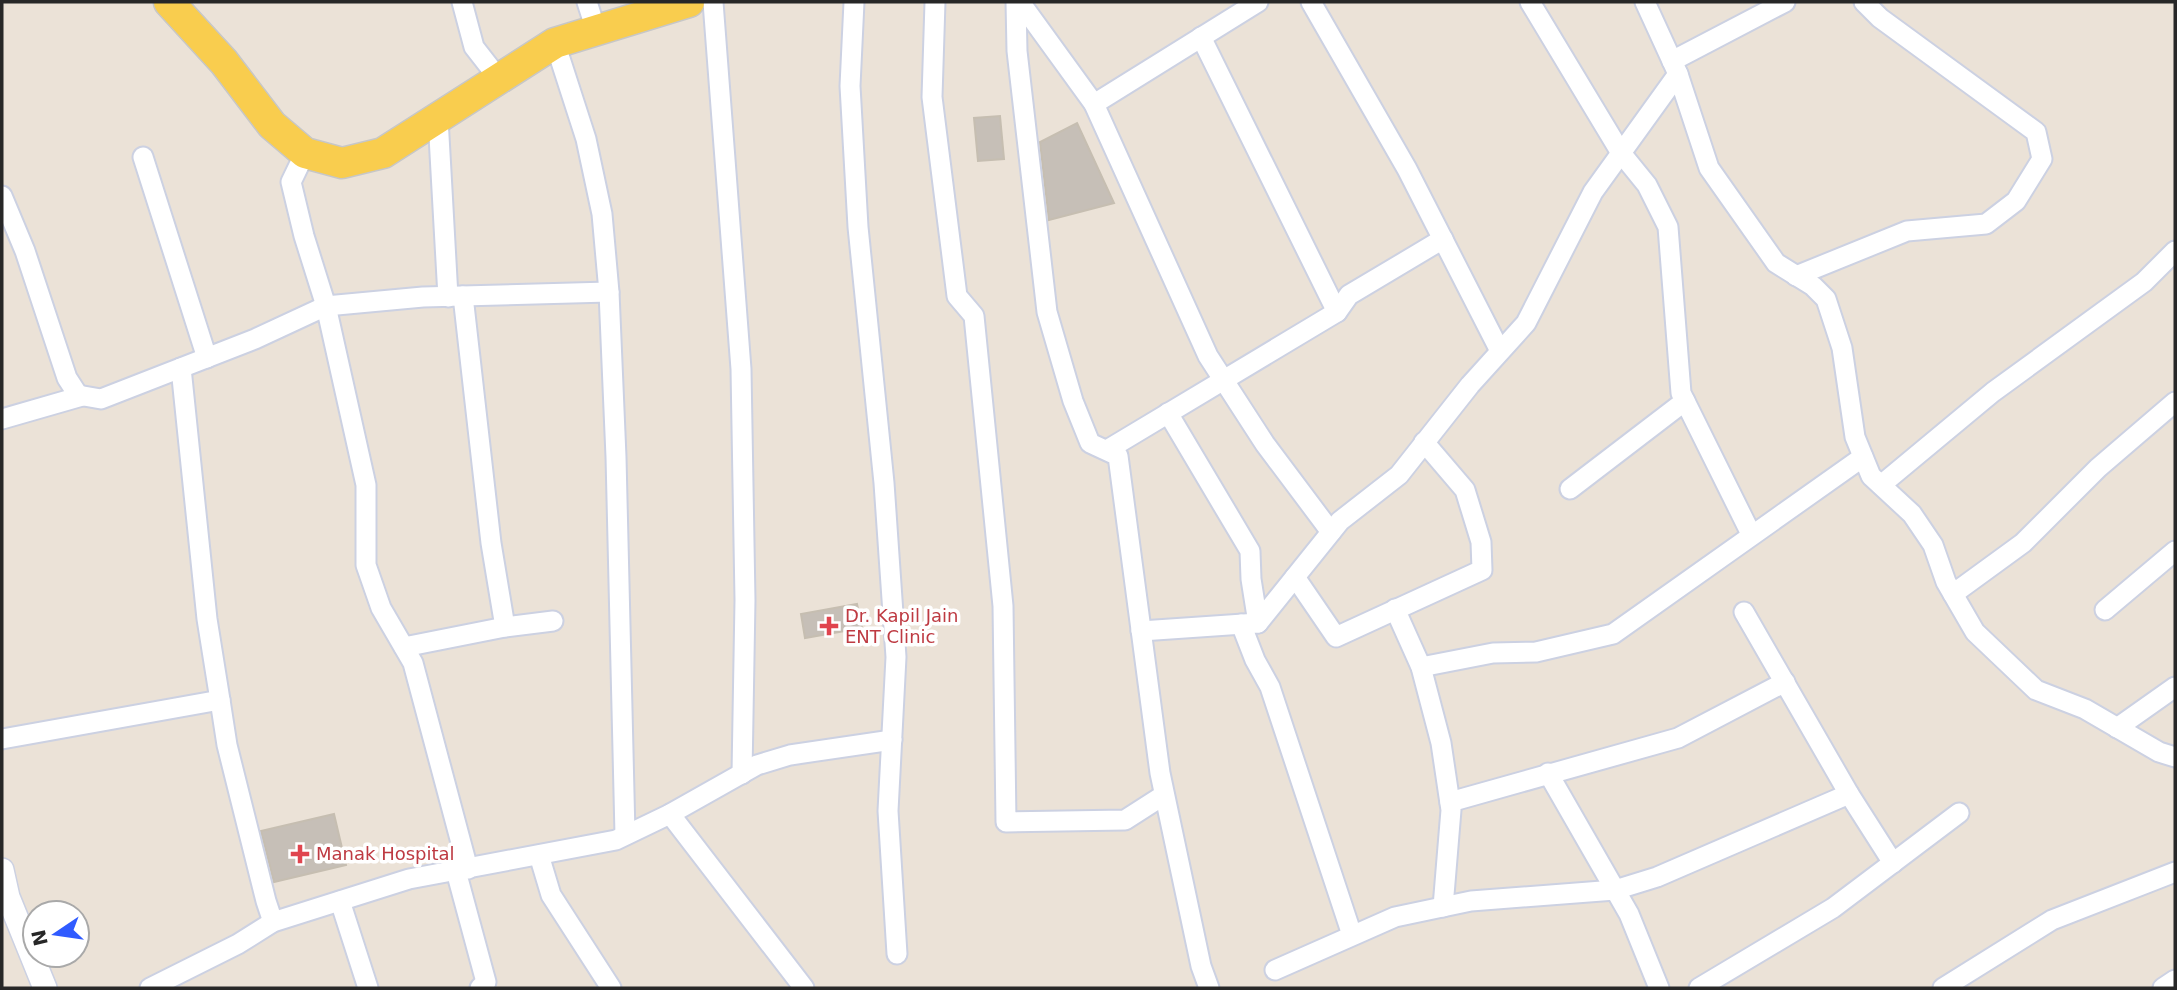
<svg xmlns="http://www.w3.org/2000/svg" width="2177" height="990" font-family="'DejaVu Sans',sans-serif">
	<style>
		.building { fill: #c6bfb7; stroke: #c6beb1; stroke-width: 2 }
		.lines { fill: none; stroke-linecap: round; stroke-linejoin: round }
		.minor-casing { stroke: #ccd1e2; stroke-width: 23 }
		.tertiary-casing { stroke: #ccd1e2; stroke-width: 26 }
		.primary-casing { stroke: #c7c7c7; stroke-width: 33 }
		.minor { stroke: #fff; stroke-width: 19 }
		.tertiary { stroke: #fff; stroke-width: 23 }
		.primary { stroke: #f9cd4e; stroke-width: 30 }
		.health-dot { fill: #e0444e; stroke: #fff; stroke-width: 2.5 }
		.labels { text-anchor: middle; stroke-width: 7; stroke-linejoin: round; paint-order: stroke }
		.health-label { font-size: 18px; fill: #be3a42; stroke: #fff; text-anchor: start }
	</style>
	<rect width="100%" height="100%" fill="#ebe2d7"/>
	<g class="building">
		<path d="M1000,116L1004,159L978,161L974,118Z"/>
		<path d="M1077,123L1114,203L1049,220L1040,142Z"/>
		<path d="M857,604L862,628L805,638L801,614Z"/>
		<path d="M334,814L346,865L274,882L261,831Z"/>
	</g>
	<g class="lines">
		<g class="minor-casing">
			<g id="minor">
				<path d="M462,2L474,47L499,79"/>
				<path d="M587,2L596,30"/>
				<path d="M713,2L741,369L745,600L742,774"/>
				<path d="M854,2L850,86L858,227L884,483L896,657L888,811L897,954"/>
				<path d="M935,2L932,97L957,296L974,316L1003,606L1006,822L1125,820L1164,795"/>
				<path d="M1016,2L1017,51L1047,312L1073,401L1090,443L1118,456L1160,773L1201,966L1209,988"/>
				<path d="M1020,2L1094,104L1208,356L1265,444L1331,532"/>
				<path d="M1311,2L1407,169L1500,351"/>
				<path d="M1530,2L1621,153L1647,185L1668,227L1681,393L1751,534"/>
				<path d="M1201,37L1337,312"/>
				<path d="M555,43L586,139L602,214L609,292L616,457L625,835"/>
				<path d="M1672,61L1785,2"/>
				<path d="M1678,74L1709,168L1776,263L1813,286L1826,299L1842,348L1855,437L1871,476L1912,514L1933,545L1946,582L1975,632L2036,690L2085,709L2159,752L2175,757"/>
				<path d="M1094,104L1258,2"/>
				<path d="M438,118L448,297"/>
				<path d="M305,153L291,182L304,236L326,306L366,485V565L381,608L413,663L468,869"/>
				<path d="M143,157L207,358"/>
				<path d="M2,196L25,251L67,378L78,395L101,399L255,339L326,306L423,297L609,292"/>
				<path d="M1796,276L1907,231L1986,224L2016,201L2042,159L2036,132L1880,18L1864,2"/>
				<path d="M463,296L491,543L505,627"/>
				<path d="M181,368L207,619L220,700L227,745L266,901L273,922"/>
				<path d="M1168,413L1250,551L1251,579L1258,623"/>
				<path d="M2,419L82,396"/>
				<path d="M1107,450L1337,312L1349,295L1443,239"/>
				<path d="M1881,485L1993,392L2144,282L2175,251"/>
				<path d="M1570,489L1685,401"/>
				<path d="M1295,577L1336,637L1482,570L1481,542L1465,490L1424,442"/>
				<path d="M1953,594L2023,543L2098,468L2175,402"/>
				<path d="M1395,609L1421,667L1441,743L1451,810L1443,907"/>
				<path d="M2105,610L2175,551"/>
				<path d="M1744,612L1849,794L1893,863"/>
				<path d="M1241,624L1255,660L1270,687L1352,935"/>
				<path d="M1141,631L1258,623L1340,521L1399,475L1470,385L1526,323L1593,192L1678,74L1645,2"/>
				<path d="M404,647L505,627L553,621"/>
				<path d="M1421,667L1493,653L1536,652L1613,634L1863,457"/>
				<path d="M2117,728L2175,687"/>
				<path d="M2,739L220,700"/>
				<path d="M1548,773L1629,914L1659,988"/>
				<path d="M1450,802L1678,738L1785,682"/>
				<path d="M670,814L804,988"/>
				<path d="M539,855L551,895L611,988"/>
				<path d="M456,871L486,982L480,988"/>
				<path d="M340,901L368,988"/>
				<path d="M1275,970L1395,917L1471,901L1615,890L1657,877L1849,794"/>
				<path d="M150,988L238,944L273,922L409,879L616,840L670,814L757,765L790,755L892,740"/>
				<path d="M1699,988L1833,908L1959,813"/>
				<path d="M1943,988L2052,920L2175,872"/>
				<path d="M2163,988L2175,980"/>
			</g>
		</g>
		<g class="tertiary-casing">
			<path id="tertiary" d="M2,870L8,897L45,988"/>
		</g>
		<g class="primary-casing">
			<path id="primary" d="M169,2L224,62L272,125L305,153L342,163L383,153L555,43L689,2"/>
		</g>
		<use href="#minor" class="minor"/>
		<use href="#tertiary" class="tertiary"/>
		<use href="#primary" class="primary"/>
	</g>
	<g class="health-dot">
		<path d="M825.5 615.5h7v7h7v7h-7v7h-7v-7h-7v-7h7z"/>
		<path d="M296.5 843.5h7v7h7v7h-7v7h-7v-7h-7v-7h7z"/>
	</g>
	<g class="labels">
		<g class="health-label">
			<text x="845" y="622">Dr. Kapil Jain<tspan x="845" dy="21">ENT Clinic</tspan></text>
			<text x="316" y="860">Manak Hospital</text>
		</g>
	</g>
	<rect width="2177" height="990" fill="none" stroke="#272727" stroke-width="7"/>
	<g transform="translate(56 934) rotate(257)"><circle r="33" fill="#ffffff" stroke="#a9a9a9" stroke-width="2"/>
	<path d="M0-5L12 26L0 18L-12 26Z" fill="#305bff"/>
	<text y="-10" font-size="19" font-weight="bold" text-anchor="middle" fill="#272727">N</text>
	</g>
</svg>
